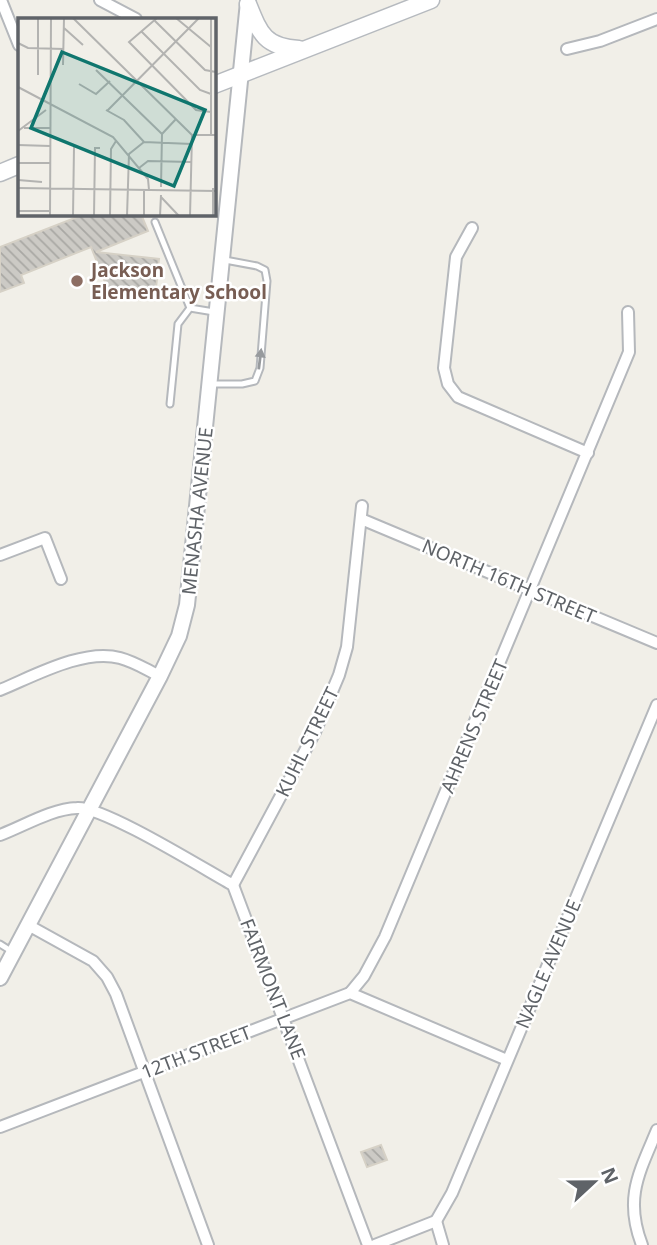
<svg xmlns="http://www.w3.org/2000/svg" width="657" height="1245" font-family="'Noto Sans',sans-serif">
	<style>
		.building { fill: url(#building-back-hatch); stroke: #d6d1c6; stroke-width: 2 }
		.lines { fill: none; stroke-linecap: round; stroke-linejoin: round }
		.service-casing { stroke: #b5b8bc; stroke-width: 9 }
		.minor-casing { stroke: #b5b8bc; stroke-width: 14 }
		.tertiary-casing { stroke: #b5b8bc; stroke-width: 18 }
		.secondary-casing { stroke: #b6babf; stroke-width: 19 }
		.service { stroke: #fff; stroke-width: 5 }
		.minor { stroke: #fff; stroke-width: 10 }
		.tertiary { stroke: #fff; stroke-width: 14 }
		.secondary { stroke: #fff; stroke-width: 16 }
		.oneway { fill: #979a9d }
		.education-dot { fill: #8d6e63; stroke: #fff; stroke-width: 2.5 }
		.labels { text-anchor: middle; stroke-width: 5; stroke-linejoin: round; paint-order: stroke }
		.education-label { font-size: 19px; font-weight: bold; fill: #785e54; stroke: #fff; text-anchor: start }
		.street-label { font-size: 19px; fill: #5f6368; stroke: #fff }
		.inset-road { fill: none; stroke: #b3b3b1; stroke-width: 2 }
		.view { fill: #0f766e; fill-opacity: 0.15; stroke: #0f766e; stroke-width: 3.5 }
		.inset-edge { fill: none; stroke: #5f6368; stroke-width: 3.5 }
	</style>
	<defs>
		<pattern id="building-back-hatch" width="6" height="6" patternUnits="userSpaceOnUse" patternTransform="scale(1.75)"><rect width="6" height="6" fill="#cccac5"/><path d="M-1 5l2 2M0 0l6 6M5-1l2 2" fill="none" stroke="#a9a8a4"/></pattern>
	</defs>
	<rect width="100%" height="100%" fill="#f1efe8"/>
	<g class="building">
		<path d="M85,214H141L148,231L96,252L159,259L155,298L109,292L91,247L21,275L24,283L0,292V247Z"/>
		<path d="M381,1145L387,1160L367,1167L361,1152Z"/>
	</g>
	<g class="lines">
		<g class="service-casing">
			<g id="service">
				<path d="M155,222L190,308"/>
				<path d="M210,384H242L255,381L260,368L267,281L265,270L257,266L225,260"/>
				<path d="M170,404L178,324L190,308L214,312"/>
				<path d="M0,944L11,951"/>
			</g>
		</g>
		<g class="minor-casing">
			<g id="minor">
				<path d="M1,0L19,45"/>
				<path d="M100,0L136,19"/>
				<path d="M567,49L600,41L657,19"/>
				<path d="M472,228L456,257L444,368L448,384L458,397L588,453"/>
				<path d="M361,519L657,643"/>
				<path d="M0,555L45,538L61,579"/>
				<path d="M0,690C34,676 84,648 120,658C135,662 147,670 160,676"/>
				<path d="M0,835C24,826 51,809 77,808C103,806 204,869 233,885L368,1245"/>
				<path d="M233,885L315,732L339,675L347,647L362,506"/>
				<path d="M28,925L93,961L107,977L116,994L208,1245"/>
				<path d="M350,993L364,976L385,937L629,352L628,312"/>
				<path d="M0,1127L350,993L507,1060"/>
				<path d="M436,1221L452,1193L657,705"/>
				<path d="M436,1221L443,1245"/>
				<path d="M375,1245L436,1221"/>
				<path d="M642,1245C624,1198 639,1173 657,1130"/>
			</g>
		</g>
		<g class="tertiary-casing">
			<path id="tertiary" d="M0,978L160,676L179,636L187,605L248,2"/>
		</g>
		<g class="secondary-casing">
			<g id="secondary">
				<path d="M248,4C260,34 265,47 299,49"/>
				<path d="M214,85L431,0"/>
				<path d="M0,173L19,165"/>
			</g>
		</g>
		<use href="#service" class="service"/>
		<use href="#minor" class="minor"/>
		<use href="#tertiary" class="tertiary"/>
		<use href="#secondary" class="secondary"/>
	</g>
	<defs><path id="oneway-solid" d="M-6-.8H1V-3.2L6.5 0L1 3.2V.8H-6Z" transform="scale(1.75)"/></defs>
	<use class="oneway" href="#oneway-solid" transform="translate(260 359) rotate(-83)"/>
	<circle class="education-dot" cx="77" cy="281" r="7"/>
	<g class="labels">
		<g class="education-label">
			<text x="91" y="277">Jackson<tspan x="91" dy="22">Elementary School</tspan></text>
		</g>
		<g class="street-label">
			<text transform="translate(197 511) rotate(-84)" y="7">MENASHA AVENUE</text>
			<text transform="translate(509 581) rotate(23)" y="7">NORTH 16TH STREET</text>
			<text transform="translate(474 726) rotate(-67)" y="7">AHRENS STREET</text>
			<text transform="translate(307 742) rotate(-64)" y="7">KUHL STREET</text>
			<text transform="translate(548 964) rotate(-67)" y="7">NAGLE AVENUE</text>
			<text transform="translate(273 989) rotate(69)" y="7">FAIRMONT LANE</text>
			<text transform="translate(196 1052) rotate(-21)" y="7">12TH STREET</text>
		</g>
	</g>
	<g transform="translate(18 18)">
		<rect width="198" height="198" fill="#f1efe8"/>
		<path class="inset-road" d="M55,0L174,117M139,0L111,24L178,92L193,94M158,0L193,29M193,0V117M137,3L187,52L198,54M46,10L65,27M123,13L182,72L193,76M0,25L10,30L46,31M45,47L46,0M78,52L144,116M20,57V0M61,66L78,76L92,63M0,69L95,119L130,161L131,172M88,92L106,102L126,124M89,93L181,0M6,110H32M0,113L28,92M174,117H198M0,127L32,128M0,145H32M121,150L130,143L173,144M0,162L24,164M143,169L144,116L158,101M0,170L198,173M143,179L161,198M0,193H32M32,198L33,0M55,198L56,129M76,198L77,130H82M92,198L93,131L98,123M109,198L111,136L126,124L174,126M126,198V172M142,198L143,177M172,198L174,117M195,198V170"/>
		<path class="view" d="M44,34L187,92L156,168L13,110Z"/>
		<rect width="198" height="198" class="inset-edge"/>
	</g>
	<g transform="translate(594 1182) rotate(68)" stroke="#ffffff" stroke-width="5" paint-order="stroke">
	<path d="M0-5L12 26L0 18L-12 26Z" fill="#5f6368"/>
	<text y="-10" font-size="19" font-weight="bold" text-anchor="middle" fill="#5f6368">N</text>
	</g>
</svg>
